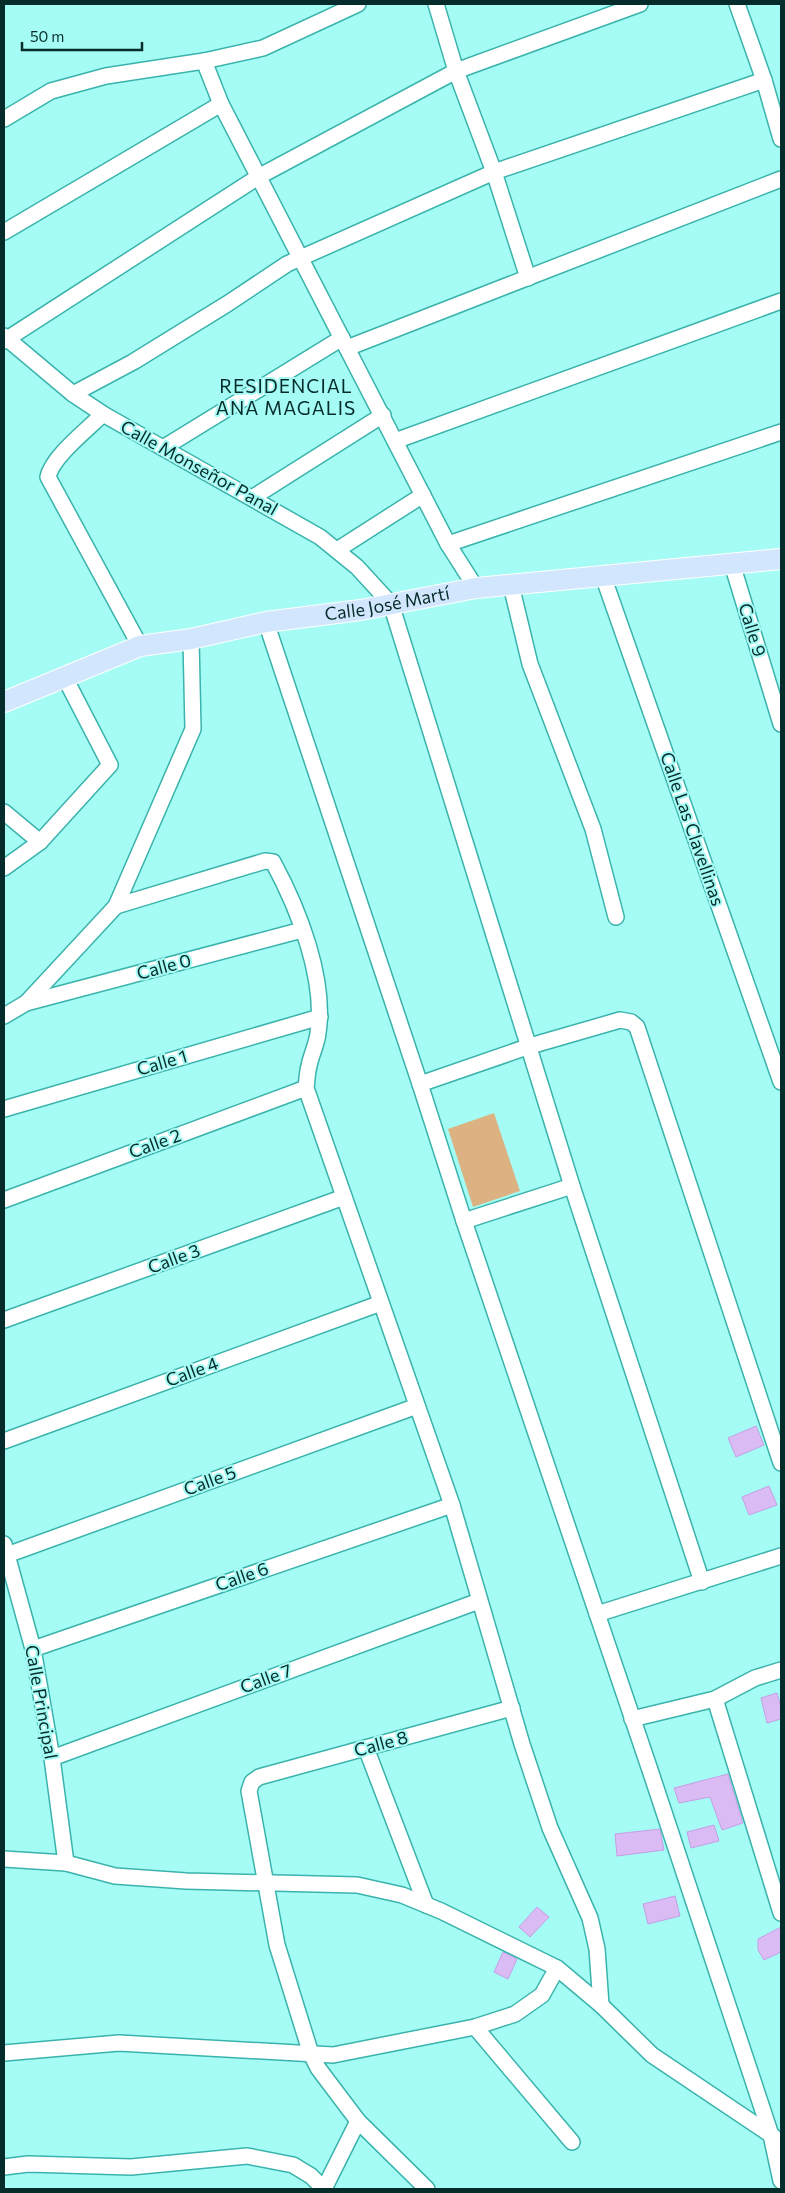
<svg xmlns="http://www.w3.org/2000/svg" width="785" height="2193" font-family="Commissioner,sans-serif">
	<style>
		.green { fill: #ddb283 }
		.building { fill: #dabbf4; stroke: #c59fe5 }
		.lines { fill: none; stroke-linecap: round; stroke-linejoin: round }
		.minor-casing { stroke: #3ab3ac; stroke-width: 18 }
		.major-casing { stroke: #fff; stroke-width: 22 }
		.minor { stroke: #fff; stroke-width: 15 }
		.major { stroke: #d2e7fd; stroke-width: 20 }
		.labels { text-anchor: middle; stroke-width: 4; stroke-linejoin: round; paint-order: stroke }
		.street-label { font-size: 18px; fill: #052c2a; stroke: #a5fcf5 }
		.neighbourhood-label { font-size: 19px; letter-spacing: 1px; fill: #052c2a; stroke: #a5fcf5 }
	</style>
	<rect width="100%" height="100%" fill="#a5fcf5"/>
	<path class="green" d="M494,1113L520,1191L473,1207L448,1129Z"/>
	<g class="building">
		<path d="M756,1426L764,1445L736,1457L728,1438Z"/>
		<path d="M769,1486L777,1505L749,1515L742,1497Z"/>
		<path d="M777,1693L781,1707V1719L767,1723L761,1698Z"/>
		<path d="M728,1774L743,1823L722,1830L710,1797L679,1803L674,1788Z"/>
		<path d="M714,1825L719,1841L691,1848L687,1832Z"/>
		<path d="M660,1829L664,1850L617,1856L615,1834Z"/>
		<path d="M675,1896L680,1916L648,1924L643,1904Z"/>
		<path d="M537,1907L549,1917L530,1937L519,1927Z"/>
		<path d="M781,1927V1952L764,1960L758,1950V1939Z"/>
		<path d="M503,1952L517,1959L508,1979L494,1972Z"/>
	</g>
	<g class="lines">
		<g class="minor-casing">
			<g id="minor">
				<path d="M436,4L456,71L494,172L528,278"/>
				<path d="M737,4L764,80L781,139"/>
				<path d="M204,61L221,104L448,544L476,588"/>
				<path d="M4,119L51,91L106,76L204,61L263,48L358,4"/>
				<path d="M4,232L221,104"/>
				<path d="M4,336L73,394L103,414L320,537L357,567L391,604L572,1186L702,1582"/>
				<path d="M4,341L258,177L456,71L640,4"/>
				<path d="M347,348L781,179"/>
				<path d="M73,394L133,362L227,304L287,264L494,172L764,80"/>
				<path d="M103,414C88,429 52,457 48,477L140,646"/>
				<path d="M395,441L781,301"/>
				<path d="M163,448L342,338"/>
				<path d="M252,498L383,415"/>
				<path d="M448,544L781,432"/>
				<path d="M337,550L423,495"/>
				<path d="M732,564L781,724"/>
				<path d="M603,576L781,1082"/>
				<path d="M511,585L530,664L593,829L616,917"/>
				<path d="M266,622L420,1084L464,1221L651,1773L771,2135L781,2181"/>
				<path d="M4,812L40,842L110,765L64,676"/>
				<path d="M4,868L40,842"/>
				<path d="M116,906L265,861L273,862C299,910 326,979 318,1033C317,1044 311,1055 309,1066C307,1073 307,1081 306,1088L452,1505L522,1744L550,1828L590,1918L597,1949L601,2005"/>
				<path d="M26,1003L302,930"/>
				<path d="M4,1016L26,1003L116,906L193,729L191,639"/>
				<path d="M420,1084L530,1046L620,1020L631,1022L637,1027L781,1463"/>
				<path d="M4,1109L320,1017"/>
				<path d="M4,1200L306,1088"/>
				<path d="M464,1221L572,1186"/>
				<path d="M4,1320L344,1197"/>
				<path d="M4,1441L381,1303"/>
				<path d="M4,1544L33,1649L52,1758L66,1863"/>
				<path d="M4,1556L417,1406"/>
				<path d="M597,1614L781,1556"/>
				<path d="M33,1649L452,1505"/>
				<path d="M715,1699L781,1913"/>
				<path d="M632,1719L715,1699L755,1678L781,1670"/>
				<path d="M366,1748L426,1905"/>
				<path d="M52,1758L479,1601"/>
				<path d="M4,1859L66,1863L115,1876L186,1881L357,1885L402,1895L441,1911L557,1968L601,2005L652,2055L774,2137"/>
				<path d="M475,2027L572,2142"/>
				<path d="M4,2053L119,2043L333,2055L475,2027L515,2014L542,1995L557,1968"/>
				<path d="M4,2167L28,2164L131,2167L247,2156L293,2165L311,2176L324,2189"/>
				<path d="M324,2189L358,2121"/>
				<path d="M427,2189L358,2121L318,2068L311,2054L277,1945L249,1791L252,1782L259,1777L512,1708"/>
			</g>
		</g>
		<g class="major-casing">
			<g id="major">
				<path id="s1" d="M4,702L140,646L191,639L266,622L361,610L476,588L781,559"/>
			</g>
		</g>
		<use href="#minor" class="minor"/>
		<use href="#major" class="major"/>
	</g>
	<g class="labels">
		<g class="street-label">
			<text transform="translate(199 468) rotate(29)" y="6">Calle Monseñor Panal</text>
			<text dy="6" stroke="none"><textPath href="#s1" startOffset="398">Calle José Martí</textPath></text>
			<text transform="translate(752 630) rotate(73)" y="6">Calle 9</text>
			<text transform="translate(692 829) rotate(71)" y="6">Calle Las Clavellinas</text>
			<text transform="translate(164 967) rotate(-15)" y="6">Calle 0</text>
			<text transform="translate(162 1063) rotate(-16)" y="6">Calle 1</text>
			<text transform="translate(155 1144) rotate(-20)" y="6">Calle 2</text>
			<text transform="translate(174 1259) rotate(-20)" y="6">Calle 3</text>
			<text transform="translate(192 1372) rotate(-20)" y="6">Calle 4</text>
			<text transform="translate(210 1481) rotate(-20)" y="6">Calle 5</text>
			<text transform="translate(242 1577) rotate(-19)" y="6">Calle 6</text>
			<text transform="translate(266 1679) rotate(-20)" y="6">Calle 7</text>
			<text transform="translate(41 1702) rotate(80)" y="6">Calle Principal</text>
			<text transform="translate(381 1744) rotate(-15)" y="6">Calle 8</text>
		</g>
		<g class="neighbourhood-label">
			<text x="286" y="393">RESIDENCIAL<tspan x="286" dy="22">ANA MAGALIS</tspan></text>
		</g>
	</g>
	<rect width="785" height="2193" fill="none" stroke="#052c2a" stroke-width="10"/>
	<path d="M22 42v8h120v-8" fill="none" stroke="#052c2a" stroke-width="2.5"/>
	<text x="30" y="42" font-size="15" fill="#052c2a" stroke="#a5fcf5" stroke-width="4" paint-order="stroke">50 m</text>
</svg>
